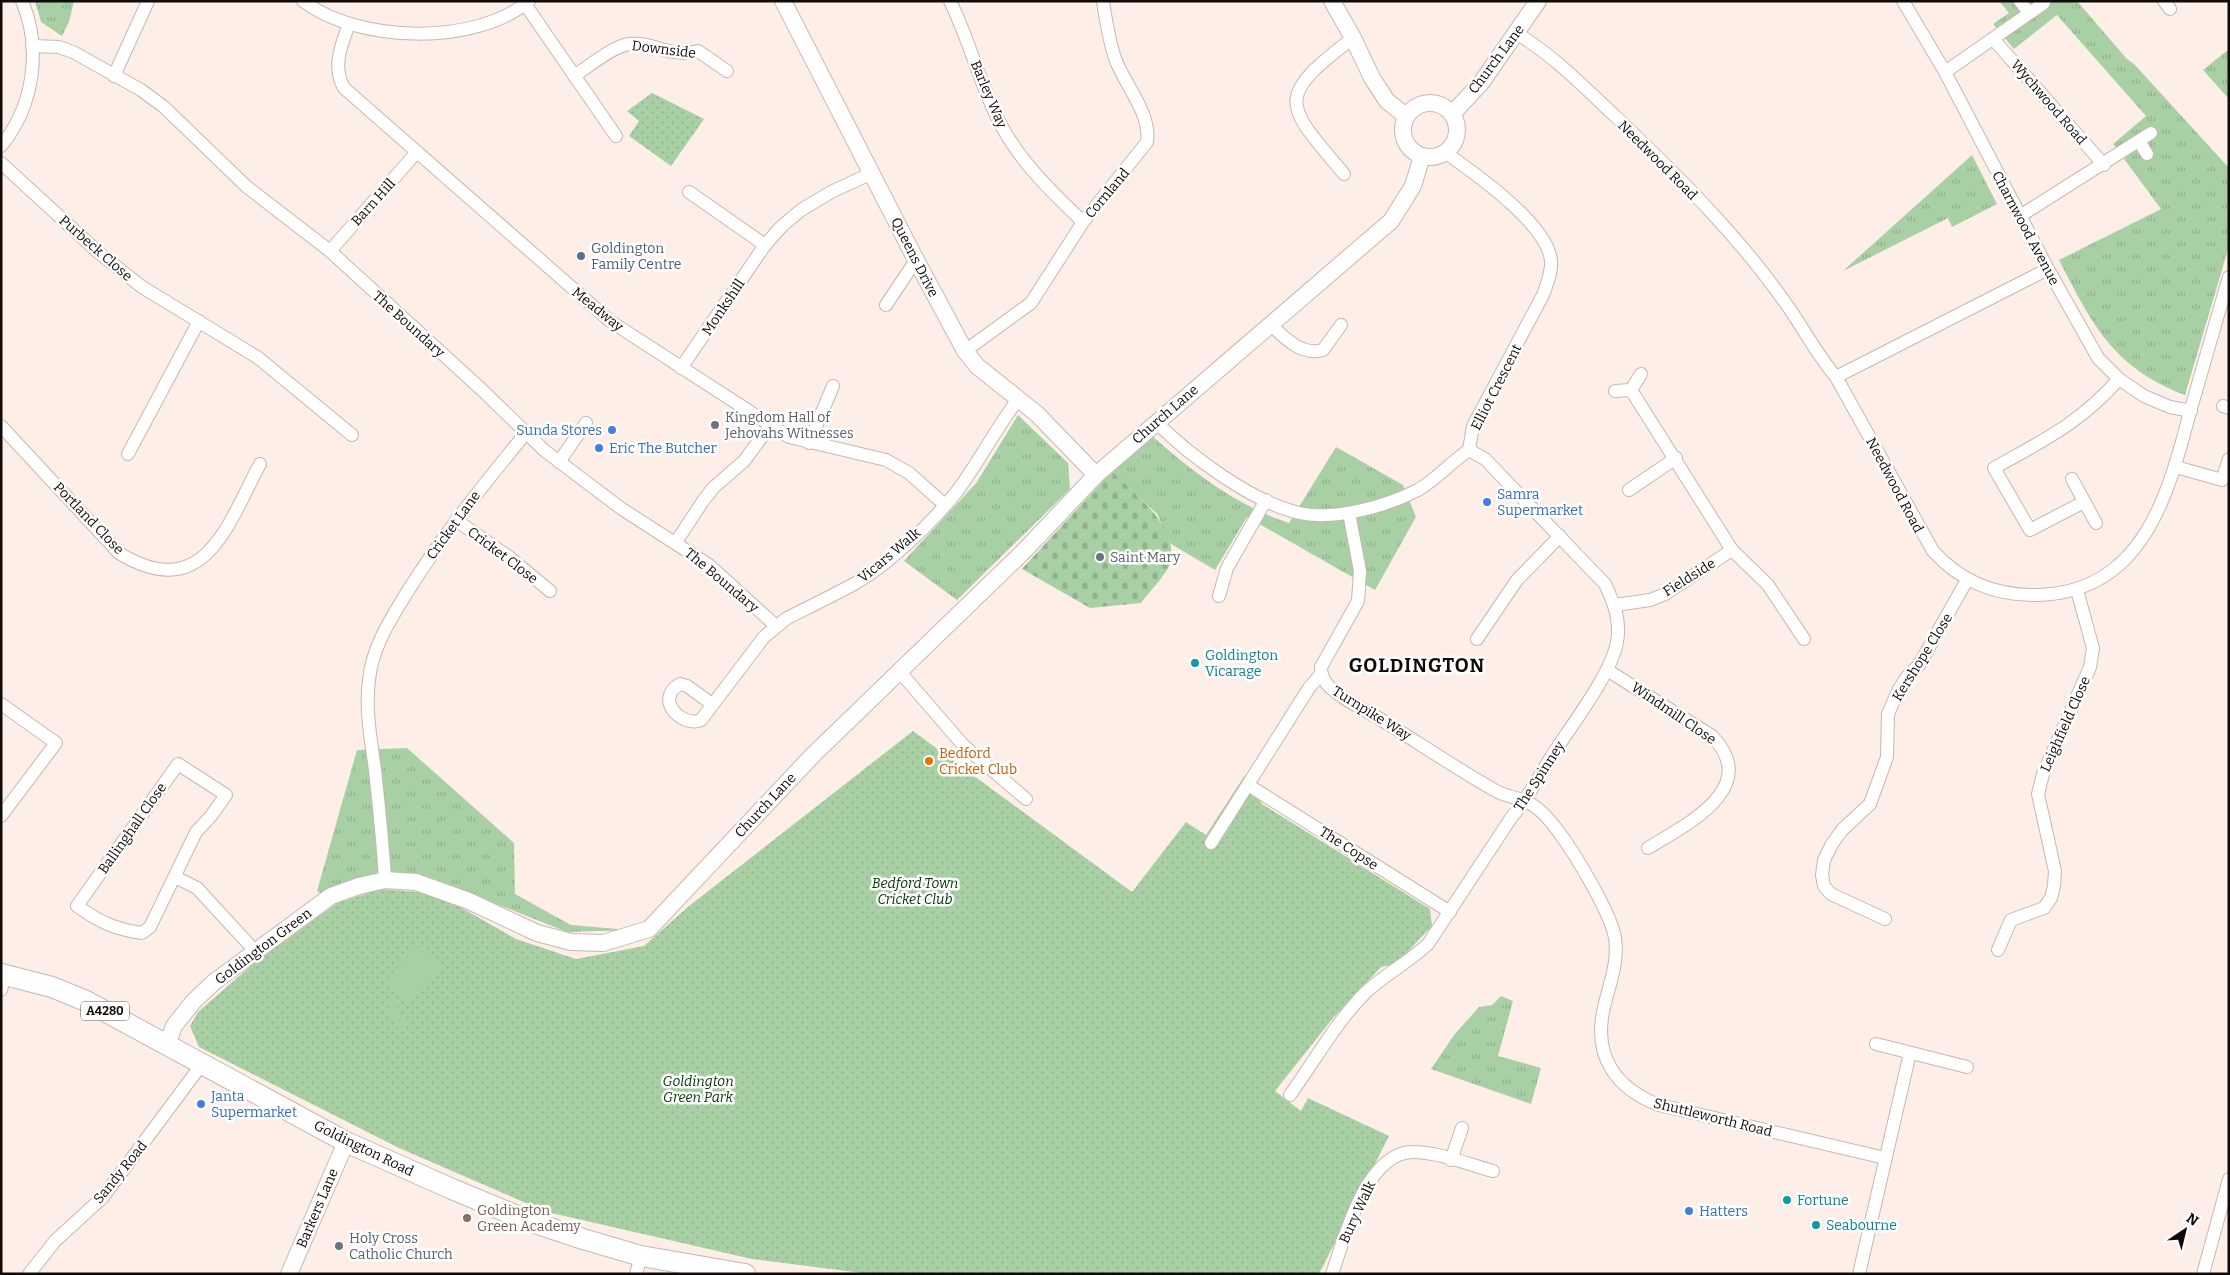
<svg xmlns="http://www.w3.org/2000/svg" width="2230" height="1275" font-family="Bitter,serif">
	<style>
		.grass { fill: url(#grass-tufts) }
		.cemetery { fill: url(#cemetery-stones) }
		.park { fill: url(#park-dots) }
		.garden { fill: #a9d0a5 }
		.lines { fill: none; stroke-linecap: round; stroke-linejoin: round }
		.minor-casing { stroke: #c6b8b1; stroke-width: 14 }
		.tertiary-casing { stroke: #c6b8b1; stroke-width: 18 }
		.primary-casing { stroke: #c6b8b1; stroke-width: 22 }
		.minor { stroke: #fff; stroke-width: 12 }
		.tertiary { stroke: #fff; stroke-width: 16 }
		.primary { stroke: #fff; stroke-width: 20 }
		.service-dot { fill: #5c6f8a; stroke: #fff; stroke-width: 2 }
		.worship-dot { fill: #6b7280; stroke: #fff; stroke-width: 2 }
		.shop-dot { fill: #3f7fe0; stroke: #fff; stroke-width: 2 }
		.culture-dot { fill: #0f9aa8; stroke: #fff; stroke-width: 2 }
		.food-dot { fill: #e8710a; stroke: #fff; stroke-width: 2 }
		.education-dot { fill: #8d6e63; stroke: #fff; stroke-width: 2 }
		.labels { text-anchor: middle; stroke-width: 5; stroke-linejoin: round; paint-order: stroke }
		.shield { fill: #fff; stroke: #585453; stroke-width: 1 }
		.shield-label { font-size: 12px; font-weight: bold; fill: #100b09 }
		.street-label { font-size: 14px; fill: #100b09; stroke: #fff }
		.service-label { font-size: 14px; fill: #4e5e75; stroke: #fff; text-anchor: start }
		.worship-label { font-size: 14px; fill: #5b616d; stroke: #fff; text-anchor: start }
		.shop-label { font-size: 14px; fill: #366cbe; stroke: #fff; text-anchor: start }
		.culture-label { font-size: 14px; fill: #0d838f; stroke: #fff; text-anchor: start }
		.food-label { font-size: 14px; fill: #c56008; stroke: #fff; text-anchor: start }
		.park-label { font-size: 14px; font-style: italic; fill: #003500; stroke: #fff }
		.education-label { font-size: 14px; fill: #785e54; stroke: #fff; text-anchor: start }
		.district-label { font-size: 19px; font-weight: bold; letter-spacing: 1px; fill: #100b09; stroke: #fff }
	</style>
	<defs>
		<pattern id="grass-tufts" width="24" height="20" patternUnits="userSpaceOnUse" patternTransform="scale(1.25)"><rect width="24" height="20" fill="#a9d0a5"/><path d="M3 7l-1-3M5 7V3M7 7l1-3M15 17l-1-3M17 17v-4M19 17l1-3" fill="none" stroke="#90b18d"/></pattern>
		<pattern id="cemetery-stones" width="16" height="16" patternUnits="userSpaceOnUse" patternTransform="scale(1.25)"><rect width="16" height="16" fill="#a9d0a5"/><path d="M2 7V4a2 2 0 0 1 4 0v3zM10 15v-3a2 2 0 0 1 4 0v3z" fill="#90b18d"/></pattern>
		<pattern id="park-dots" width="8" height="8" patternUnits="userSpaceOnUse" patternTransform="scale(1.25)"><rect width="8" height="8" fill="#a9d0a5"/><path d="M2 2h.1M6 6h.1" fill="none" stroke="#90b18d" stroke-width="1.8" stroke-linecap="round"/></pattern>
	</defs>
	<rect width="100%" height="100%" fill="#fdefe7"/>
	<g class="grass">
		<path d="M35,1H74L69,22L62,36L41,22Z"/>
		<path d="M1999,1H2077L2126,58L2135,65L2229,168V246L2185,395C2113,368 2092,324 2059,260L2161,209L2113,144L2146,116L2057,15L2014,49L1993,24L2009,13Z"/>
		<path d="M2229,49V99L2203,70Z"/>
		<path d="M1972,155L1997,204L1952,227L1948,218L1843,271Z"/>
		<path d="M1018,415L1068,463L1070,489L957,600L904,561L977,482Z"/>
		<path d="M1151,435C1191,471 1237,506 1289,523L1336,447L1403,485L1416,517L1375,590L1247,517L1215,570L1171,544L1157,514L1112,471Z"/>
		<path d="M407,748L514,843L515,894L571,925L629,930L567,932L434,879L406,874L323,895L317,891L357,750Z"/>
		<path d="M1501,996L1513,1001L1498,1056L1541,1068L1531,1104L1431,1069L1454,1035L1479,1007L1492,1005Z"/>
	</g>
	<path class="cemetery" d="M1112,471C1134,493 1183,530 1169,566C1165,576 1148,593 1141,603L1090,608L1022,569Z"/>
	<g class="park">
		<path d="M652,93L704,119L671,166L629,136L639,121L627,111Z"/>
		<path d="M913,731L1132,892L1186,822L1206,835L1245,775L1262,804L1430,909L1432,926L1396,964L1381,967L1333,1018L1275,1091L1301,1111L1308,1098L1389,1136L1319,1274H870L752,1259L547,1212L399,1148L199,1047L190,1026L198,1012L253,964L337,903L381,889L418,892L453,903L516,939L576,959L644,946L689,906Z"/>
	</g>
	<g class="garden">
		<path d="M417,947L440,968L408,1003L384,982Z"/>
		<path d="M393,997L405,1025L398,1028L385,1001Z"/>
	</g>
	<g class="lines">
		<g class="minor-casing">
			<g id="minor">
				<path d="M303,1C358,43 475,46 529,1"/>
				<path d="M950,1C970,41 980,86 1001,125C1021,163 1053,193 1083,222"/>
				<path d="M1903,1L1945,72L2048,269L2098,358L2119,379L2144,396L2170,407L2191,411"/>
				<path d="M2020,1L2029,13"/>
				<path d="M2164,1L2170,9"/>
				<path d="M525,4L616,136"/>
				<path d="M349,24C341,46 332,67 344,88L610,321L789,437L886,460L909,473L945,505"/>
				<path d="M1516,33C1553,55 1584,87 1615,116C1679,177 1744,241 1793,314C1807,335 1819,357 1836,377L1933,551C1960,581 1996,596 2037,595C2143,593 2168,495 2190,412C2203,366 2216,322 2229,277"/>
				<path d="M1994,40L2104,165"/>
				<path d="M32,46L59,47L73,52L141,90L164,107L247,187L330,251L481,389L545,451L622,509L709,565L776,626"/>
				<path d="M1945,72L2044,3"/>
				<path d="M114,76L148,1"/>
				<path d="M574,76C588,67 613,46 629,44C651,41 670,58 698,51L727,71"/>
				<path d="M2139,141L2147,154"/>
				<path d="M1,146C34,106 42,48 22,1"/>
				<path d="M1,163L98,252L142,287L257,357L352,435"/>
				<path d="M1344,174C1284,103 1274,98 1353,38"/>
				<path d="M689,192L765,245"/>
				<path d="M2020,216L2151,133"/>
				<path d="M330,251L416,153"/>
				<path d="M886,305L916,260"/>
				<path d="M1270,324C1285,338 1301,356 1323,350L1341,325"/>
				<path d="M965,351L1031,303L1083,222L1147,142C1151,114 1127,88 1116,61C1109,42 1106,21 1103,1"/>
				<path d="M681,368L765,245L782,226L801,210L831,192L872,173"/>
				<path d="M1836,377L2048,269"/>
				<path d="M1631,390L1732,550L1768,585L1804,639"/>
				<path d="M1631,390L1641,374"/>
				<path d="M1615,391L1631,390"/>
				<path d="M2223,406L2229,408"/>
				<path d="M1156,422C1190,456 1252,502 1299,513C1334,521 1387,506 1418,490C1437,479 1451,462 1469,450L1473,426L1543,295C1547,284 1552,272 1551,261C1548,224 1474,173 1446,153"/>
				<path d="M1,426L119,553C204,605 227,526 260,464"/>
				<path d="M809,443L833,386"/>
				<path d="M128,454L199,321"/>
				<path d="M559,462L586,423"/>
				<path d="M2176,467L2222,480L2229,459"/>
				<path d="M2072,479L2096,523"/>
				<path d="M1629,490L1676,458"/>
				<path d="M2084,502L2030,530L1994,468C2044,440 2080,423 2119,379"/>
				<path d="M1349,513L1360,571L1358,601L1321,667C1321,673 1322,678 1327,684C1335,695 1368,712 1380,719C1419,743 1457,769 1496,791C1505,796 1516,797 1525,801C1538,806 1550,820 1558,831C1574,852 1611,913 1615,938C1619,964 1608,987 1603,1012C1594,1058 1617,1089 1659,1105L1885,1158"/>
				<path d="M456,520L509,557L550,591"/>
				<path d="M676,542L703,501L713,488L744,461L770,426"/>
				<path d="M1219,596L1227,568L1266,500"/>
				<path d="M1615,605L1650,600L1665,594L1732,550"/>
				<path d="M1477,639L1517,580L1560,536"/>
				<path d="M1607,670L1712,736C1762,788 1687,824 1648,848"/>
				<path d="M900,672L963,745L1026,799"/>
				<path d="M1,704L56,743L1,816"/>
				<path d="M712,704L687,686L680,684C653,700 683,728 701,720L764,637L787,618C809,607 832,596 854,584C888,565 935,520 958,490C980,460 997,427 1019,398"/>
				<path d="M178,764L226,795L211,816L196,832L150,927L142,933C114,929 100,922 77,906Z"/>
				<path d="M1248,785L1450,912"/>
				<path d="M1211,843L1309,688L1321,674"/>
				<path d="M175,877L197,888L256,952"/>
				<path d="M385,880C383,843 379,807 375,770C371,740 365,710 369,680C372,648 390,620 406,594C442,536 483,485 526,433"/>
				<path d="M1885,919L1831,894L1824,886L1822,875L1824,860L1832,844L1842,830L1870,804L1887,757L1888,714L1898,691L1906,678L1919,665L1967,580"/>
				<path d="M1998,950L2011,920L2044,908L2051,898L2054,886L2055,871L2038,794L2043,774L2090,667L2093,648L2077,590"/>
				<path d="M1,990L5,975"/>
				<path d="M1876,1044L1967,1067"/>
				<path d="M1290,1095C1314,1062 1336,1022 1365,993C1385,974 1408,963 1428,944L1511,818C1528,798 1539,776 1553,754C1571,726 1612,673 1617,642C1621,621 1614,603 1605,584L1485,459L1469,450"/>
				<path d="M1451,1160L1462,1128"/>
				<path d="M29,1274L55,1241L103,1197L202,1064"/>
				<path d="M636,1274L641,1256"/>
				<path d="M1332,1274C1344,1239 1366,1153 1412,1152C1439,1152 1467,1164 1493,1171"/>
				<path d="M1859,1274L1910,1053"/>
				<path d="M2203,1274L2229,1179"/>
			</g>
		</g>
		<g class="tertiary-casing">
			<g id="tertiary">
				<path d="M783,1L916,260L965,351L977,366L1037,414L1096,475"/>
				<path d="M1332,1L1353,38L1372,78L1387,101L1406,116"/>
				<circle cx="1430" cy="130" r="27"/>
				<path d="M1452,114L1481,83L1538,1"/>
				<path d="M167,1045L174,1026L193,1002L214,982L331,896L359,886L385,880L416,882L469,901L537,933L571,942L603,943L649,929L813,755L1023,552L1096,475L1391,221L1413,186L1422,156"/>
				<path d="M289,1274L346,1142"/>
			</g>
		</g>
		<g class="primary-casing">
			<path id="primary" d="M1,974L52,987L86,1001L346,1142L452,1189L529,1221L583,1239L641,1256L745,1274"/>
		</g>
		<use href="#minor" class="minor"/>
		<use href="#tertiary" class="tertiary"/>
		<use href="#primary" class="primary"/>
	</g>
	<circle class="service-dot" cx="581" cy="256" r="5"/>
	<g class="worship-dot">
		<circle cx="715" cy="425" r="5"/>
		<circle cx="1100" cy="557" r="5"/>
		<circle cx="339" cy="1246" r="5"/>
	</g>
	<g class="shop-dot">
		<circle cx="612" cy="430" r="5"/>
		<circle cx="599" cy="448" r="5"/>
		<circle cx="1487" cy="502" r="5"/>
		<circle cx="201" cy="1104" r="5"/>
		<circle cx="1689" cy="1211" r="5"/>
	</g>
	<g class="culture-dot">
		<circle cx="1195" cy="663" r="5"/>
		<circle cx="1787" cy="1200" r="5"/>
		<circle cx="1816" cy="1225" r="5"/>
	</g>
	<circle class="food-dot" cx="929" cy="761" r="5"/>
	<circle class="education-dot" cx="467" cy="1218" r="5"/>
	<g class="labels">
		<rect class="shield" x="81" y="1001.5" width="48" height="19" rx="4"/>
		<g class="shield-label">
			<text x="105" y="1015">A4280</text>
		</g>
		<g class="street-label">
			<text transform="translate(664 49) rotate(7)" y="5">Downside</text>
			<text transform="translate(1496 59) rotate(-53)" y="5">Church Lane</text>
			<text transform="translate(989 94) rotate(67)" y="5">Barley Way</text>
			<text transform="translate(2049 102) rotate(49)" y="5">Wychwood Road</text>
			<text transform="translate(1658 160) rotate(45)" y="5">Needwood Road</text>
			<text transform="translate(1107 193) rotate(-50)" y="5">Cornland</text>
			<text transform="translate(373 202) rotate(-48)" y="5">Barn Hill</text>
			<text transform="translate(2026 228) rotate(62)" y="5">Charnwood Avenue</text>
			<text transform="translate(96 248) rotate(41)" y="5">Purbeck Close</text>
			<text transform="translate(915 257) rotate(63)" y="5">Queens Drive</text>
			<text transform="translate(723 307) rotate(-56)" y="5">Monkshill</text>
			<text transform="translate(598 309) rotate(39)" y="5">Meadway</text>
			<text transform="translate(409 324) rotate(42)" y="5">The Boundary</text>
			<text transform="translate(1496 387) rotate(-63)" y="5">Elliot Crescent</text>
			<text transform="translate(1165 414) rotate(-41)" y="5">Church Lane</text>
			<text transform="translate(1895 485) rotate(62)" y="5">Needwood Road</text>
			<text transform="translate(89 518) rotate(46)" y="5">Portland Close</text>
			<text transform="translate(453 525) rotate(-54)" y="5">Cricket Lane</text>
			<text transform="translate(503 555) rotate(37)" y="5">Cricket Close</text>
			<text transform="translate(889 555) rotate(-40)" y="5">Vicars Walk</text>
			<text transform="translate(1689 577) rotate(-32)" y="5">Fieldside</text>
			<text transform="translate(722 580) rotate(40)" y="5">The Boundary</text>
			<text transform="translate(1922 657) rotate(-58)" y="5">Kershope Close</text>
			<text transform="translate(1372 713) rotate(32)" y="5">Turnpike Way</text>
			<text transform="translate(1674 713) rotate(34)" y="5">Windmill Close</text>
			<text transform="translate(2065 724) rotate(-66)" y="5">Leighfield Close</text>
			<text transform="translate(1539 776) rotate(-57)" y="5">The Spinney</text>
			<text transform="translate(765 805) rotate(-47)" y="5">Church Lane</text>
			<text transform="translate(132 828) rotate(-55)" y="5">Ballinghall Close</text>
			<text transform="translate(1349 848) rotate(33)" y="5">The Copse</text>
			<text transform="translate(263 946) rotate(-37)" y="5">Goldington Green</text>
			<text transform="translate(1713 1117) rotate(14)" y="5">Shuttleworth Road</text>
			<text transform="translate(364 1148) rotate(26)" y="5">Goldington Road</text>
			<text transform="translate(120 1172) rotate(-51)" y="5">Sandy Road</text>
			<text transform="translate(317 1208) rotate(-67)" y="5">Barkers Lane</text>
			<text transform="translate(1357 1212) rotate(-65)" y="5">Bury Walk</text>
		</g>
		<g class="service-label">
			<text x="591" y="253">Goldington<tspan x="591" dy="16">Family Centre</tspan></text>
		</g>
		<g class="worship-label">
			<text x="725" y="422">Kingdom Hall of<tspan x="725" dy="16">Jehovahs Witnesses</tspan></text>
			<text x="1110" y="562">Saint Mary</text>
			<text x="349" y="1243">Holy Cross<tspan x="349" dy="16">Catholic Church</tspan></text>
		</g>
		<g class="shop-label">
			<text x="602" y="435" text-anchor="end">Sunda Stores</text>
			<text x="609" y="453">Eric The Butcher</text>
			<text x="1497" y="499">Samra<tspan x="1497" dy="16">Supermarket</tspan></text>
			<text x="211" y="1101">Janta<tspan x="211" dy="16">Supermarket</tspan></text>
			<text x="1699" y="1216">Hatters</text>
		</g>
		<g class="culture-label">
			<text x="1205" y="660">Goldington<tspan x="1205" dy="16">Vicarage</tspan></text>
			<text x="1797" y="1205">Fortune</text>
			<text x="1826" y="1230">Seabourne</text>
		</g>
		<g class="food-label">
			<text x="939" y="758">Bedford<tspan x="939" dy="16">Cricket Club</tspan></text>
		</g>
		<g class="park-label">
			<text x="915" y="888">Bedford Town<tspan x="915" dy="16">Cricket Club</tspan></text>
			<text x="698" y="1086">Goldington<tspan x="698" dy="16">Green Park</tspan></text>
		</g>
		<g class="education-label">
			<text x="477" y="1215">Goldington<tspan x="477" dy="16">Green Academy</tspan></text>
		</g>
		<g class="district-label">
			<text x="1417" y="672">GOLDINGTON</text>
		</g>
	</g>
	<rect width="2230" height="1275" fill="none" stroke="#100b09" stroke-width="5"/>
	<g transform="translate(2185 1230) rotate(35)" stroke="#ffffff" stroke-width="4" paint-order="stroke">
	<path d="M0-4L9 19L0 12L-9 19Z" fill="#100b09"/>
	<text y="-8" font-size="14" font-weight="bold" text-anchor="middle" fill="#100b09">N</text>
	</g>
</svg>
